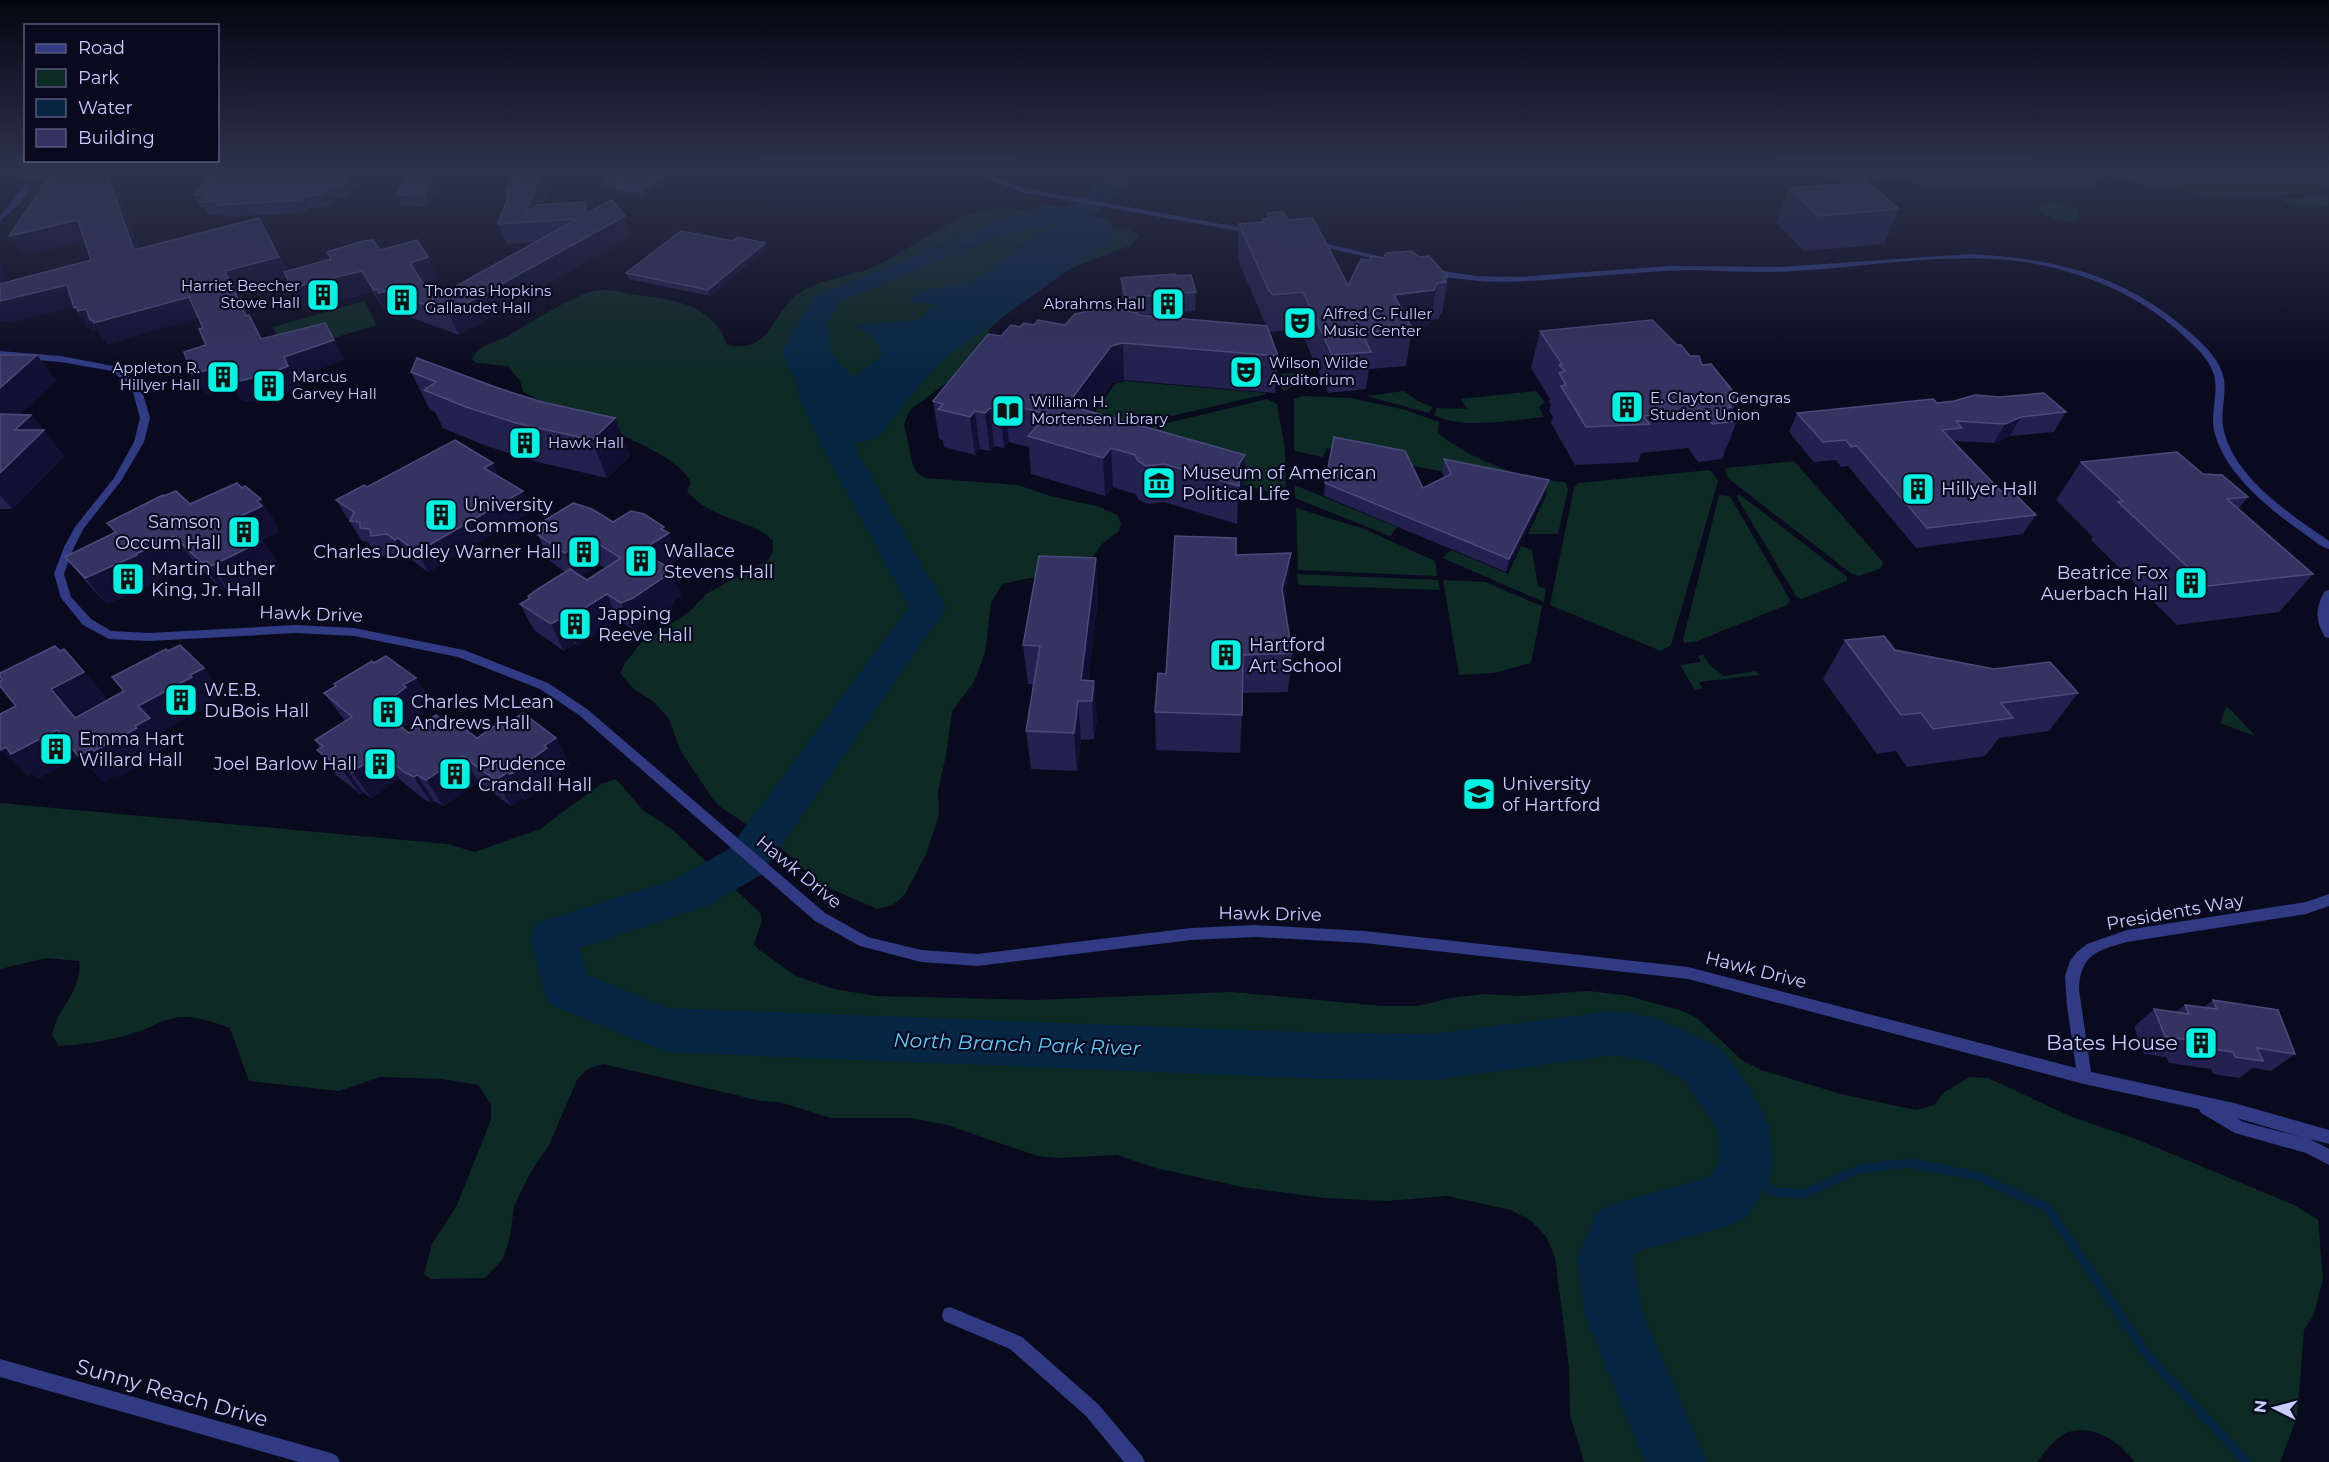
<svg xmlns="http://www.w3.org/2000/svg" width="2329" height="1462" font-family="Montserrat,sans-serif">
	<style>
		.green { fill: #0d2a24 }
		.water { fill: #062643; fill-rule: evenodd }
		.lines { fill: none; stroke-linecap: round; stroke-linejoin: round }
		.stream { stroke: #062643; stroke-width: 9 }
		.river { fill: #062643; fill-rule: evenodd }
		.street { fill: #303b84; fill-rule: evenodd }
		.wall { fill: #22214f; fill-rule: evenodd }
		.shaded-wall { fill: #111034 }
		.building { fill: #343362; stroke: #4b4b7b; stroke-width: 1.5 }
		.labels { text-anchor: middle; stroke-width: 4.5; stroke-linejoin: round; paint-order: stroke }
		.far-poi-label { font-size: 15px; fill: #c8ccff; stroke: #0a0a1f; text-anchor: start }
		.poi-label { font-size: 18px; fill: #c8ccff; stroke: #0a0a1f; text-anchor: start }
		.street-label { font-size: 18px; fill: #c8ccff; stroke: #0a0a1f }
		.water-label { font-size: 20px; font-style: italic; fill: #56ceff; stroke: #0a0a1f }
		.near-poi-label { font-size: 21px; fill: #c8ccff; stroke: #0a0a1f; text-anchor: end }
		.near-street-label { font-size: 21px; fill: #c8ccff; stroke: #0a0a1f }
	</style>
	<rect width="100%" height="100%" fill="#0a0a1f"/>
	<g class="green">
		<path d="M1815,171H2329V189L2287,195L2206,196L2176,188L2119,181L2110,173L2096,184L2081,186H1987L1954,190L1904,181L1843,183L1826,178Z"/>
		<path d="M2322,196L2329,200V205C2312,209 2292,210 2280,198Z"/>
		<path d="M2054,201L2076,209L2080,219C2066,226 2047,219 2038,208Z"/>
		<path d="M996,208L1015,209L1037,217L1128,229L1139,236L1131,245L1064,271L1030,293L992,327L949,381L910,410L904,424L913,466L917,473L926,478L1018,485L1050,496L1097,506L1117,515L1121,523L1119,531L1101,545L1090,562L1057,579L1030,578L1003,584L991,602L985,653L974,682L952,711L946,755L938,791L939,815L926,854L905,894L893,905L877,909L820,884L779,846L722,808L713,799L680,750L669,719L654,702L634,689L620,673L625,663L641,643L689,612L706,594L768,560L773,551V541C750,517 713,522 687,491L691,483C680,452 586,422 556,409C545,404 534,397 523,392L520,381L508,366L477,363L472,359C479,343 496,343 510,335C530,323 573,295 595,291C610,288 622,293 636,295C672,299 715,305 727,345C773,354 771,312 799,293C820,279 850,277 873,267C904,253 930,232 961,218C972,213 985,211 996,208Z"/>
		<path d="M364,301L377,325L284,353L273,327Z"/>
		<path d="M1304,372L1306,378L1287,390H1282L1277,374Z"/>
		<path d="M1125,381L1266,393V394L1081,437L1079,434L1115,384Z"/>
		<path d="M1404,391L1418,401L1433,407L1429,413L1366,396Z"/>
		<path d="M1536,391L1545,402L1539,407L1544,417C1514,420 1462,430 1434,415L1437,408L1467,409L1461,399Z"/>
		<path d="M1303,396L1351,398L1406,410L1439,422L1438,432L1440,435C1473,460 1523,480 1565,482L1568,489L1558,534H1528L1547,493L1327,448L1323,457L1294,451V399Z"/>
		<path d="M1267,399L1277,404L1285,449L1286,497L1094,441Z"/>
		<path d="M1794,461L1883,562L1881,568L1859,576L1852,574L1729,479L1725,472L1726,468Z"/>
		<path d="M1710,470L1718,481L1671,645L1661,651L1550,605L1574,488L1578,483Z"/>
		<path d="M1295,486H1297L1397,527L1390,536L1295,498Z"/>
		<path d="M1739,494L1847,577V581L1801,599L1796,596L1736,496Z"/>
		<path d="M1719,495L1730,496L1790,600L1787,605L1697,641L1685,643L1683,641L1684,636Z"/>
		<path d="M1296,508L1364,529L1435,561L1437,576L1298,570Z"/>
		<path d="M1521,546L1532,550L1538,586L1546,589L1544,602L1443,558L1451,550L1508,574Z"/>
		<path d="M1297,574L1438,580L1440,590L1298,585Z"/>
		<path d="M1443,580L1485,582L1542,606L1531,663L1494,673L1459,675Z"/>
		<path d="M1703,655L1709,665L1724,676L1756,671L1759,675L1699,682L1703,689L1695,690L1680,665L1701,662L1698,656Z"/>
		<path d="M2226,707L2229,708L2255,736L2220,723Z"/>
		<path d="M616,779L644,811L673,830L761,914L762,921L754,944L758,949L796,976L834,989L876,996L1037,1000L1231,992L1382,1006H1418L1451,998L1484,994L1519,996L1588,991L1624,995L1680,1010L1697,1018L1742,1060L1761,1070L1841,1094L1916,1110L1934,1105L1943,1093L1970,1077L1988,1078L2072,1117L2136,1139L2294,1205L2318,1220L2323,1279L2314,1314L2304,1330L2297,1417L2280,1462H2134C2121,1441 2086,1420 2063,1435C2053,1441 2044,1453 2037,1462H1584L1570,1415L1569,1367L1555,1257L1546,1236L1530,1220L1511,1210L1447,1196L1386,1201L1325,1198L1242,1187L1156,1168L1117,1155L1057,1158L1037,1156L947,1125L910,1118H831L779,1102L761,1101L604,1064C592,1066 585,1070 577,1080L549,1145L529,1175L514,1206L510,1237L503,1259L485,1278L431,1279L424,1274L432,1244L457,1205L491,1120V1104L478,1085L442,1079L380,1077L339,1091L249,1081L230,1028C215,1023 201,1017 185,1017C167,1016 153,1027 137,1032C110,1041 87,1044 59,1046L52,1035C57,1008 83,990 79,961L47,958L0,969V803L447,844L475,852L540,829L601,784Z"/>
	</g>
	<path class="water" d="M1047,204L1109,220L1118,235L945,358L916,389L879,437L864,442H823L782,351L812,298L989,225ZM1043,219L1057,224L1025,242L973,281L921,291L908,302L937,304L917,320L853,325L875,339L882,355L853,378L831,352L827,322L840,301Z"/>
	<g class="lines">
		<path class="stream" d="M1747,1167L1773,1192L1804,1194L1859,1169L1909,1163L1977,1176L2048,1208L2148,1356L2247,1462"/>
		<g class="river">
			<path d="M1111,171H1137L1096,214L1020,232L1011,230L1007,224L1011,218L1078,203Z"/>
			<path d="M812,384L823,386L827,393L858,454L946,608L761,875L706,906L579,948L587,975L668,1008L1328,1033L1433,1034L1614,1011L1656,1018L1719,1047L1742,1077L1761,1109L1769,1126L1773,1167L1766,1185L1746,1218L1727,1226L1635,1252L1633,1258L1642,1313L1707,1462H1645L1585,1315L1577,1257L1598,1211L1617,1203L1710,1177L1720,1161L1718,1131L1683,1079L1649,1061L1614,1055L1433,1080L1328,1079L666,1052L550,1004L543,989L530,937L537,923L676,879L729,849L909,607L826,454L797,393L801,386Z"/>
		</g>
		<g class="street">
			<path d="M34,171H42L20,203L0,221V215L14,199Z"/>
			<path d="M969,171H980L1023,188L1255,230L1259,232L1255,234L1021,192Z"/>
			<path d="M1311,240L1387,258L1391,260L1387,262L1311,244Z"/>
			<path d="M1971,254C2055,259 2122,274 2187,330C2200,341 2216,355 2222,372C2229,390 2219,411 2224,431C2235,478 2291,515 2329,541V549C2319,546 2311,538 2302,532C2269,509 2223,472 2214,430C2210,411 2220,391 2213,372C2209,361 2200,351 2191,343C2155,306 2108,282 2058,269C1976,246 1879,266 1795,271C1761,273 1728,271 1694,270C1666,270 1638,273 1609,275C1560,278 1511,286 1461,279C1450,278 1435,276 1426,271L1430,269L1476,276L1517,277L1670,266L1780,267Z"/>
			<path d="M0,351L61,356L118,367L141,387L150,418L144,442L121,481L84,528L74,547L64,574L71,597L91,619L111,631L149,633L295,625L354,628L464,650L548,683L587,709L825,913L868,937L921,950L978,954L1191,928L1255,925L1364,931L1688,967L2076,1068L2067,1006L2065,976L2070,961L2077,952L2087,944L2127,930L2306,902L2329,894V906L2306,914L2127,942C2097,950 2080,955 2079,990L2091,1072L2234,1103L2329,1130V1144L2310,1139L2329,1149V1165L2306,1153L2235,1133L2201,1113L2199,1109L2084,1084L1688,979L1364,943L1255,937L1191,940L978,966L921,962L860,946L815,921L579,715L540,689L458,657L354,636L295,633L149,641L109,639L83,625L61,598L54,574L64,547L75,527L114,478L134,442L140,418L132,388L112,371L61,362L0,357ZM2237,1118L2305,1138L2243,1122Z"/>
			<path d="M2329,590V638L2325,637C2315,621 2315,607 2325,591Z"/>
			<path d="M950,1307L1022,1337L1098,1404L1142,1456L1145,1462H1124L1086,1416L1010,1349L944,1321L942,1315L944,1309Z"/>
			<path d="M0,1359L331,1453L337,1456L340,1462H299L0,1377Z"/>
		</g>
	</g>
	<g class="wall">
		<path d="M27,171H74L72,174L117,189L139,249L259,218L287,271L380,250L438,278L423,283L433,299L534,242L507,244L498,224L508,199L505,192L515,171H557L544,205L589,213L625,216L631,236L459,335L396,312L390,314L388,310L384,311L373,292L304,310L286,277L236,291L248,315L263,339L345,360L296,377L300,386L290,391L258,401L243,402L233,387L206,394V345L203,328L198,317L108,344L105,340L104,341L97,330L92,331L89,328H88L74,306L8,323L6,320L0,321V260L5,282L91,260L85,241L23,255L36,196L34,197Z"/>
		<path d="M213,171H364L348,197L335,198L329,207L310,208L308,212L224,217L222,214H208L203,206L201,207L194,195Z"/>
		<path d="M410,171H447L429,206L402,207L396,195Z"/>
		<path d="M615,171H680L642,198L617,193L615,187L605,185L603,179Z"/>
		<path d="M1789,188L1899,209L1884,244L1804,251L1776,223Z"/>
		<path d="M1268,213L1348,285L1448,277L1442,314H1440L1439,319L1431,320L1428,326L1412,328L1406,366L1369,369L1366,389L1328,393L1300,329L1271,332L1269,329L1278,356L1275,393L1124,380L1112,383L1092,412L1245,455L1243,493L1238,501L1237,524L1164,502L1147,504L1139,500L1135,494L1113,487L1105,496L1031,474L1029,447L1009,442L1004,448L994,446L990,451L980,449L975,455L944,447L943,440L939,439L933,401L1001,336L1020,327L1034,325H1065L1125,311L1122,297L1121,278L1175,276L1196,292L1195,311L1140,315L1266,326L1238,260L1239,224L1262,222V219H1268Z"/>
		<path d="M733,241L765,243L767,249L710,296L628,279L626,273Z"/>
		<path d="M1540,331L1677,345L1702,365L1738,397L1731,415L1737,421L1722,459L1698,462L1688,448L1641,453L1638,462L1575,465L1551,423L1553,417L1549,411L1551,404L1549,402L1550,399L1531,368Z"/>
		<path d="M0,355H37L56,381L19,415H31L64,456L12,509H0Z"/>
		<path d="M417,358L630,456L607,478L533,461L484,445L443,428L435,412L430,410L411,372Z"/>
		<path d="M1937,403L2066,412L2054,432L2010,436L1994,443L1955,441L1954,443L2001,491L2036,515L2023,534L1916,548L1848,466L1841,467L1836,460L1814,462L1789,432L1797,413Z"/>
		<path d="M1444,459L1549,480L1545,493L1506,572L1324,496L1325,483L1423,488L1444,478L1442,472Z"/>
		<path d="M2081,462L2203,474L2248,497L2238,509L2313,574L2279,612L2177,625L2091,540L2093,537L2056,500Z"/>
		<path d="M500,477L523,491L532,511L428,572L409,558L407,559L399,554L382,556L378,549L372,548L368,542L362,541L336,500L367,487Z"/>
		<path d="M164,496L190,504L278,526L275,527L279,532L262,540L277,561L274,563L278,568L231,592L225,587L221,589L194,562L156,580L158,582L107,604L87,583L65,557L115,532L107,523Z"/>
		<path d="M613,522L664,527L678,559L667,567L681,596L673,601L674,604L644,624L632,629L618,620L577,646L575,644L564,651L534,630L520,604L529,598L528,596L565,572L550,561L534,527ZM600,565L605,568L587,580L582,576Z"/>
		<path d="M1236,555L1287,591L1284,604L1292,653L1288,692L1243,693L1240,753L1156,750L1155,712L1166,674Z"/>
		<path d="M1098,597L1088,681L1097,719L1094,739L1081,740L1077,771L1031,769L1026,731L1034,684H1028L1023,645Z"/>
		<path d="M1845,640L1895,650L2078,693L2049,731L1999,738L1985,756L1907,767L1896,751L1877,754L1823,679Z"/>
		<path d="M374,663L416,678L432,704L421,710L423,713L403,728L409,733L444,721L477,738L570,764L560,771L561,773L525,800L523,798L511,806L479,782L443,806L434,801L431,803L422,798L399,779L371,798L363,792L360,794L336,775L317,750L320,748L315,740L345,721L324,693L335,686L334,684Z"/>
		<path d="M2213,1000L2295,1054L2271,1071L2253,1068L2239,1078L2213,1074L2211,1069L2169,1063L2166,1057L2144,1054L2134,1027L2154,1009L2176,1012L2185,1005L2204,1007Z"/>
	</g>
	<g class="shaded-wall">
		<path d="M50,171H74L58,194L34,197L22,179Z"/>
		<path d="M106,171L117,189L146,270L134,250Z"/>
		<path d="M351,171H364L348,197L342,185Z"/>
		<path d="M435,171H447L429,206L424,194Z"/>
		<path d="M542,171H557L537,221L525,213Z"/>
		<path d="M670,171H680L642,198L640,192Z"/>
		<path d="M329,186L335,198L329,207L323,194Z"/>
		<path d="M304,196L310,208L308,212L302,200Z"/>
		<path d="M585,202L592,222L625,216L631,236L459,335L449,313L586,214Z"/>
		<path d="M259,218L289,276L236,291L258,336L246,316L225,271Z"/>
		<path d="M78,220L91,240L23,255L9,236Z"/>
		<path d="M765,243L767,249L710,296L708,290Z"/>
		<path d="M428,257L438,278L420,284L410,263Z"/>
		<path d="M0,260L9,299L67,285L81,305L8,323L6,320L0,321Z"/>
		<path d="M362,271L373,292L304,310L292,288Z"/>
		<path d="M1437,283L1431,320L1428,326L1412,328L1394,295Z"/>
		<path d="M377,289L388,310L384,311L374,290Z"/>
		<path d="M385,291L396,312L390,314L379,293Z"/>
		<path d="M189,297L201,317L108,344L105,340L104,341L97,330L92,331L89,328H88L74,308L77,307L86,309Z"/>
		<path d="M249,315L261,335L273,360L261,339Z"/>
		<path d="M325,323L345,360L296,377L300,386L290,391L258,401L243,402L233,387L206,394L192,374L223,366L284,357Z"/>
		<path d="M1123,343L1124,380L1112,383L1070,442L1067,405L1111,346Z"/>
		<path d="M37,355L56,381L0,433V388Z"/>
		<path d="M1005,404L1009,442L1004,448L1000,410Z"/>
		<path d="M990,408L994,446L990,451L985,413Z"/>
		<path d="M975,411L980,449L975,455L970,417Z"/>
		<path d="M31,415L64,456L12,509L0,495V473L15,430Z"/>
		<path d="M2021,417L2010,436L1994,443L2005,424Z"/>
		<path d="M615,418L630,456L607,478L592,440Z"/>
		<path d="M1111,448L1113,487L1105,496L1103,458Z"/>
		<path d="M1245,455L1243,493L1238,501L1239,464Z"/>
		<path d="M493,463L503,482L484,468Z"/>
		<path d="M1549,480L1545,493L1506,572L1509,559Z"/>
		<path d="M523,491L532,511L428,572L417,552Z"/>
		<path d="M261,499L278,526L275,527L279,532L262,540L277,561L274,563L278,568L231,592L211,566L239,517L257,501Z"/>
		<path d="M664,527L667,534L669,533L678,559L650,578L640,551L661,529Z"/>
		<path d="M174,536L194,562L156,580L158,582L107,604L85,578Z"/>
		<path d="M398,538L409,558L407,559L395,540Z"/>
		<path d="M589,538L600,565L577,579L565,553Z"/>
		<path d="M1291,553L1287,591L1278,628L1282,589Z"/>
		<path d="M1096,558L1098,597L1086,701L1081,680Z"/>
		<path d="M206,561L225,587L221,589L202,563Z"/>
		<path d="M671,569L681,596L673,601L674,604L644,624L632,629L621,603Z"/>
		<path d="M607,594L618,620L577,646L565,620Z"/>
		<path d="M562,618L575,644L564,651L551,624Z"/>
		<path d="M64,649L108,699L75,715L99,744L75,718L51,689L80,674Z"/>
		<path d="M204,668L224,695L212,701L214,704L161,732L172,744L158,752L160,754L119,777L117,775L103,782L79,757L38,779L32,774L28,776L1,750L6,747L57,730L135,726L138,706Z"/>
		<path d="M416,678L432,704L421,710L423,713L413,721L394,733L377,707L403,685Z"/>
		<path d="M1094,681L1097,719L1094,739L1092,701Z"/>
		<path d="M1078,701L1081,740L1077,771L1074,733Z"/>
		<path d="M556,738L570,764L560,771L561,773L525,800L510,774Z"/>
		<path d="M381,753L399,779L371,798L352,772Z"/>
		<path d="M462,756L479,782L443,806L426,780Z"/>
		<path d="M344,766L363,792L360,794L341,768Z"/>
		<path d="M508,772L523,798L511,806L496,780Z"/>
		<path d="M417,775L434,801L431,803L414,777Z"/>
	</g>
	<g class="building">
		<path d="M27,171H50L46,176L22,179Z"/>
		<path d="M100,171H106L134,250L259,218L279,257L225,271L246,316L249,315L261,339L325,323L334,340L284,357L288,366L278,370L245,380L230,382L223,366L192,374L184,352L206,345L199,329L203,328L189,297L94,323L92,320H90L86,309L78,311L77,307L74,308L67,285L0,301V284L91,260L78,220L9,236L50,176Z"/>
		<path d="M213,171H351L342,185L329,186L323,194L304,196L302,200L217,205L220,201L201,202L208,194L194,195Z"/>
		<path d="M410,171H435L424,194L396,195Z"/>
		<path d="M515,171H542L525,213L537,205L585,202L586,214L612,200L625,216L449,313L385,291L379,293L377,289L374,290L362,271L292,288L284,272L331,259L327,252L363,241L373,240L380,250L417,240L428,257L410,263L433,299L577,219L498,224L510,192H505Z"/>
		<path d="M615,171H670L640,192L615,187L621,183L603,179Z"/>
		<path d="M1867,182L1899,209L1818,216L1789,188Z"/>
		<path d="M1283,212L1289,220L1313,218L1348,285L1361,259L1369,260L1372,256L1383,258L1386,253L1411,251L1420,257L1429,256L1448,277L1443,278L1446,282L1437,283L1434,290L1394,295L1412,328L1362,333L1371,352L1332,355L1303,292L1273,295L1269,291L1239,224L1264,222L1262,219L1269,218L1268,213Z"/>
		<path d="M681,231L733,241L738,237L765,243L708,290L626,273Z"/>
		<path d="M1175,274V276L1191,275L1196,292L1126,298L1121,278Z"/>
		<path d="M1106,307L1138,313V315L1267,326L1278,356L1123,343L1111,346L1067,405L1245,455L1239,464V486L1164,464L1146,466L1138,461L1135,455L1111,448L1103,458L1028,436L1048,414L1005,404L1000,410L990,408L985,413L975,411L970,417L938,409L943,404L933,401L988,334L1001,336L1011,325L1020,327L1024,323L1034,325L1038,320L1065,325L1075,314Z"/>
		<path d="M1652,320L1677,345H1681L1690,356H1699L1702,365L1711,364L1738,397L1726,398L1731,407L1726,408L1737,421L1712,424L1702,410L1643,416L1650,424L1586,427L1561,386L1566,385L1559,373L1565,371L1559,365L1562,364L1540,331Z"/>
		<path d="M0,355H37L0,388Z"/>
		<path d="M417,358L498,388L542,402L615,418L592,440L516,423L466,407L424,390L436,382L411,372Z"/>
		<path d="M2044,393L2066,412L2021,417L2005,424L1956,421L1962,428L1942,430L2001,491L2011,490L2036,515L1927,528L1857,446L1851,447L1846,440L1823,442L1797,413L1933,399L1937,403L1954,401L1975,395L2000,397Z"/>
		<path d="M0,414L31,415L15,430H44L0,473Z"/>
		<path d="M1334,437L1405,451L1423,488L1451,474L1444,459L1549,480L1509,559L1325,483Z"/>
		<path d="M455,440L493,463L484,468L523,491L417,552L398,538L395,540L387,534L371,536L370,529L360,528V522L350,521L354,512L336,500L364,485L367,487Z"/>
		<path d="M2177,452L2203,474L2222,475L2248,497L2227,499L2313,574L2208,586L2118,502L2123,501L2081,462Z"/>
		<path d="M237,483L242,488L245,486L261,499L257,501L262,506L239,517L259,535L255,537L260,542L211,566L206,561L202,563L174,536L136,554L137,555L85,578L65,557L116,532L107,523L163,495L164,496L176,491L190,504Z"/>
		<path d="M573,503L592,509L613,522L631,511L644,514L664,527L661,529L669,533L640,551L671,569L662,576L664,577L633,598L621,603L607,594L565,620L562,618L551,624L520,604L530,598L528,596L538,589L570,569L587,580L621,558L589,538L565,553L538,535L542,533L534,527Z"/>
		<path d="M1175,536L1236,538V555L1291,553L1282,589L1292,653L1243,655L1242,715L1155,712L1158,673L1166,674Z"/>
		<path d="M1039,556L1096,558L1081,680L1094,681L1092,701H1078L1074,733L1026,731L1040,646L1023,645Z"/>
		<path d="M1884,636L1895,650L1994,669L2050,662L2078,693L2001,703L2013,718L1933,729L1921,713L1901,715L1845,640Z"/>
		<path d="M180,645L204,668L190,675L192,677L138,706L150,718L135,726L137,728L94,751L92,749L78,756L57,730L11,754L6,747L1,750L0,748V714L16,706L0,686V681L2,680L0,677V673L55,646L60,651L64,649L84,672L51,689L75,718L124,691L112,677L166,649L168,651Z"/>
		<path d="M386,656L416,678L403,685L406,687L396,695L377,707L409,733L436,715L444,721L448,719L457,723L477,738L495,726L508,719L511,721L523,713L556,738L544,746L547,748L514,772L510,774L508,772L496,780L462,756L426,780L417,775L414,777L404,772L381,753L352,772L344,766L341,768L317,750L323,746L315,740L352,717L324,693L336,686L334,684L372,661L374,663Z"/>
		<path d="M2213,1000L2278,1010L2295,1054L2257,1048L2263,1061L2235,1057L2233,1052L2190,1046L2187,1040L2165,1036L2154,1009L2189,1014L2185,1005L2217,1009Z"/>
	</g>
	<linearGradient id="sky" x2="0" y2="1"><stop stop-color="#060611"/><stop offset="0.45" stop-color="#2d334d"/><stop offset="1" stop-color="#2d334d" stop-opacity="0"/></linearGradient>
	<rect width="2329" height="376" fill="url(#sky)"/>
	<defs>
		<g id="building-square" transform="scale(1.725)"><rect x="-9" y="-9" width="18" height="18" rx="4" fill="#00f3e2" stroke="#0a0a1f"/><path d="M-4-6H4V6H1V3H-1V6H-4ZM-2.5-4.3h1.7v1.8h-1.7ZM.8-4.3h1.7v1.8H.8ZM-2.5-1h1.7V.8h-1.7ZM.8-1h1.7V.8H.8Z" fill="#111"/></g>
		<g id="theatre-square" transform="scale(1.725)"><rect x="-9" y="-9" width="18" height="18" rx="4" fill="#00f3e2" stroke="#0a0a1f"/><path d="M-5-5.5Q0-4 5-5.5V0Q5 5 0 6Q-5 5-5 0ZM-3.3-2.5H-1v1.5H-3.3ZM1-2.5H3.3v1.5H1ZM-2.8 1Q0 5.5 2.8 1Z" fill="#111"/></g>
		<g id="library-square" transform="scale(1.725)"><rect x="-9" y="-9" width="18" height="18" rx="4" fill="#00f3e2" stroke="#0a0a1f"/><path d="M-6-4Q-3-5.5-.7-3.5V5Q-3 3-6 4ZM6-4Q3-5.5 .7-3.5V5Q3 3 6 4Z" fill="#111"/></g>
		<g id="museum-square" transform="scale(1.725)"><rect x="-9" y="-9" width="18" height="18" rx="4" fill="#00f3e2" stroke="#0a0a1f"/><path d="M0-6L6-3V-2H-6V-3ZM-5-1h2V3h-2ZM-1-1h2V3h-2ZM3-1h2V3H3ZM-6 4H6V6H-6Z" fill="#111"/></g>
		<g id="university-square" transform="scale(1.725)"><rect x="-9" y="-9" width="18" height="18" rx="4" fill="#00f3e2" stroke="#0a0a1f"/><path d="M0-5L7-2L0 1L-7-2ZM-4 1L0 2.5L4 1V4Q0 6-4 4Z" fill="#111"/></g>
	</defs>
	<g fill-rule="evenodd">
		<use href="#building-square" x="323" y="295"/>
		<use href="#building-square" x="402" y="300"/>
		<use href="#building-square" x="1168" y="304"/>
		<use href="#theatre-square" x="1300" y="323"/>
		<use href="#theatre-square" x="1246" y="372"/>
		<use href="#building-square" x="223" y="377"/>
		<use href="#building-square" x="269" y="386"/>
		<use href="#building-square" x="1627" y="407"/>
		<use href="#library-square" x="1008" y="411"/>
		<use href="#building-square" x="525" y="443"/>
		<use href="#museum-square" x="1159" y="483"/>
		<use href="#building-square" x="1918" y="489"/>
		<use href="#building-square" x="441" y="515"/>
		<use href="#building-square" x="244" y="532"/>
		<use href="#building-square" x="584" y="552"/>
		<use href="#building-square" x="641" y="561"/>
		<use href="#building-square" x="128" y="579"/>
		<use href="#building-square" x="2191" y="583"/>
		<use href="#building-square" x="575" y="624"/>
		<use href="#building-square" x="1226" y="655"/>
		<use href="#building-square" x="181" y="700"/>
		<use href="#building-square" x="388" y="712"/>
		<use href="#building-square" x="56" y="749"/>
		<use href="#building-square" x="380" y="764"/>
		<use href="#building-square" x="455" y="774"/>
		<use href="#university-square" x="1479" y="794"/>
		<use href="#building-square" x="2201" y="1043"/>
	</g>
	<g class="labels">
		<g class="far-poi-label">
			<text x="300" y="291" text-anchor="end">Harriet Beecher<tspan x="300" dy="17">Stowe Hall</tspan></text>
			<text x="425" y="296">Thomas Hopkins<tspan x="425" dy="17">Gallaudet Hall</tspan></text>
			<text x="1145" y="309" text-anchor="end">Abrahms Hall</text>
			<text x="1323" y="319">Alfred C. Fuller<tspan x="1323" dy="17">Music Center</tspan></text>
			<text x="1269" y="368">Wilson Wilde<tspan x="1269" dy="17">Auditorium</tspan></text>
			<text x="200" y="373" text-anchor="end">Appleton R.<tspan x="200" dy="17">Hillyer Hall</tspan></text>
			<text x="292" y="382">Marcus<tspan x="292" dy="17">Garvey Hall</tspan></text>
			<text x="1650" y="403">E. Clayton Gengras<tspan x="1650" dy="17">Student Union</tspan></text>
			<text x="1031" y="407">William H.<tspan x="1031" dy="17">Mortensen Library</tspan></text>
			<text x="548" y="448">Hawk Hall</text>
		</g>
		<g class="poi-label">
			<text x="1182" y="479">Museum of American<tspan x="1182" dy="21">Political Life</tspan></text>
			<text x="1941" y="495">Hillyer Hall</text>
			<text x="464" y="511">University<tspan x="464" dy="21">Commons</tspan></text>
			<text x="221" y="528" text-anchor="end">Samson<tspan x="221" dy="21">Occum Hall</tspan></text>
			<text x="664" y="557">Wallace<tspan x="664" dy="21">Stevens Hall</tspan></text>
			<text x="561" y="558" text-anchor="end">Charles Dudley Warner Hall</text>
			<text x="151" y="575">Martin Luther<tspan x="151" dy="21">King, Jr. Hall</tspan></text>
			<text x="2168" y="579" text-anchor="end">Beatrice Fox<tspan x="2168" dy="21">Auerbach Hall</tspan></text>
			<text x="598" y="620">Japping<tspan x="598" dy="21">Reeve Hall</tspan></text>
			<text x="1249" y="651">Hartford<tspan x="1249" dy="21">Art School</tspan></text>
			<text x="204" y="696">W.E.B.<tspan x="204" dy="21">DuBois Hall</tspan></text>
			<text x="411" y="708">Charles McLean<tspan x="411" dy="21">Andrews Hall</tspan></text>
			<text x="79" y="745">Emma Hart<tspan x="79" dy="21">Willard Hall</tspan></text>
			<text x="357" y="770" text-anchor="end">Joel Barlow Hall</text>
			<text x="478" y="770">Prudence<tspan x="478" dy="21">Crandall Hall</tspan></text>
			<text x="1502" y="790">University<tspan x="1502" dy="21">of Hartford</tspan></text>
		</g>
		<g class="street-label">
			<text transform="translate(311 614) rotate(2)" y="6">Hawk Drive</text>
			<text transform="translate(799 872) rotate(39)" y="6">Hawk Drive</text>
			<text transform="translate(2175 912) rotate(-10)" y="6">Presidents Way</text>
			<text transform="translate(1270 914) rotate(1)" y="6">Hawk Drive</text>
			<text transform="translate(1756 970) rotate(14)" y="6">Hawk Drive</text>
		</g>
		<g class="water-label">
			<text transform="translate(1017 1044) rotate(2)" y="7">North Branch Park River</text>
		</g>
		<g class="near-poi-label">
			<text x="2178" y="1050">Bates House</text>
		</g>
		<g class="near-street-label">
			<text transform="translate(172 1393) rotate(16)" y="7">Sunny Reach Drive</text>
		</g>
	</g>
	<rect x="24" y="24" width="195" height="138" fill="#0a0a1f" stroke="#565879" stroke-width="1.5"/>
	<rect x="36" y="44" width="30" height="9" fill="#303b84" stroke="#565879" stroke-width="1.5"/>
	<text x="78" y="54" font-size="18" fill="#c8ccff">Road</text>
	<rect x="36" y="69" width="30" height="18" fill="#0d2a24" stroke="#565879" stroke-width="1.5"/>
	<text x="78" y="84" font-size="18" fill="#c8ccff">Park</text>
	<rect x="36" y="99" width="30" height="18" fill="#062643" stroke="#565879" stroke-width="1.5"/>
	<text x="78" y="114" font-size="18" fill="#c8ccff">Water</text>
	<rect x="36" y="129" width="30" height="18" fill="#343362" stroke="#565879" stroke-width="1.5"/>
	<text x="78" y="144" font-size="18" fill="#c8ccff">Building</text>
	<g transform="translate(2275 1408) rotate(276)" stroke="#0a0a1f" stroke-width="4.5" paint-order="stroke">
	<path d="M0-4.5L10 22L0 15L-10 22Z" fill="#c8ccff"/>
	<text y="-9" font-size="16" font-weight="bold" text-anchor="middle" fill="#c8ccff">N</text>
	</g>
</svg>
